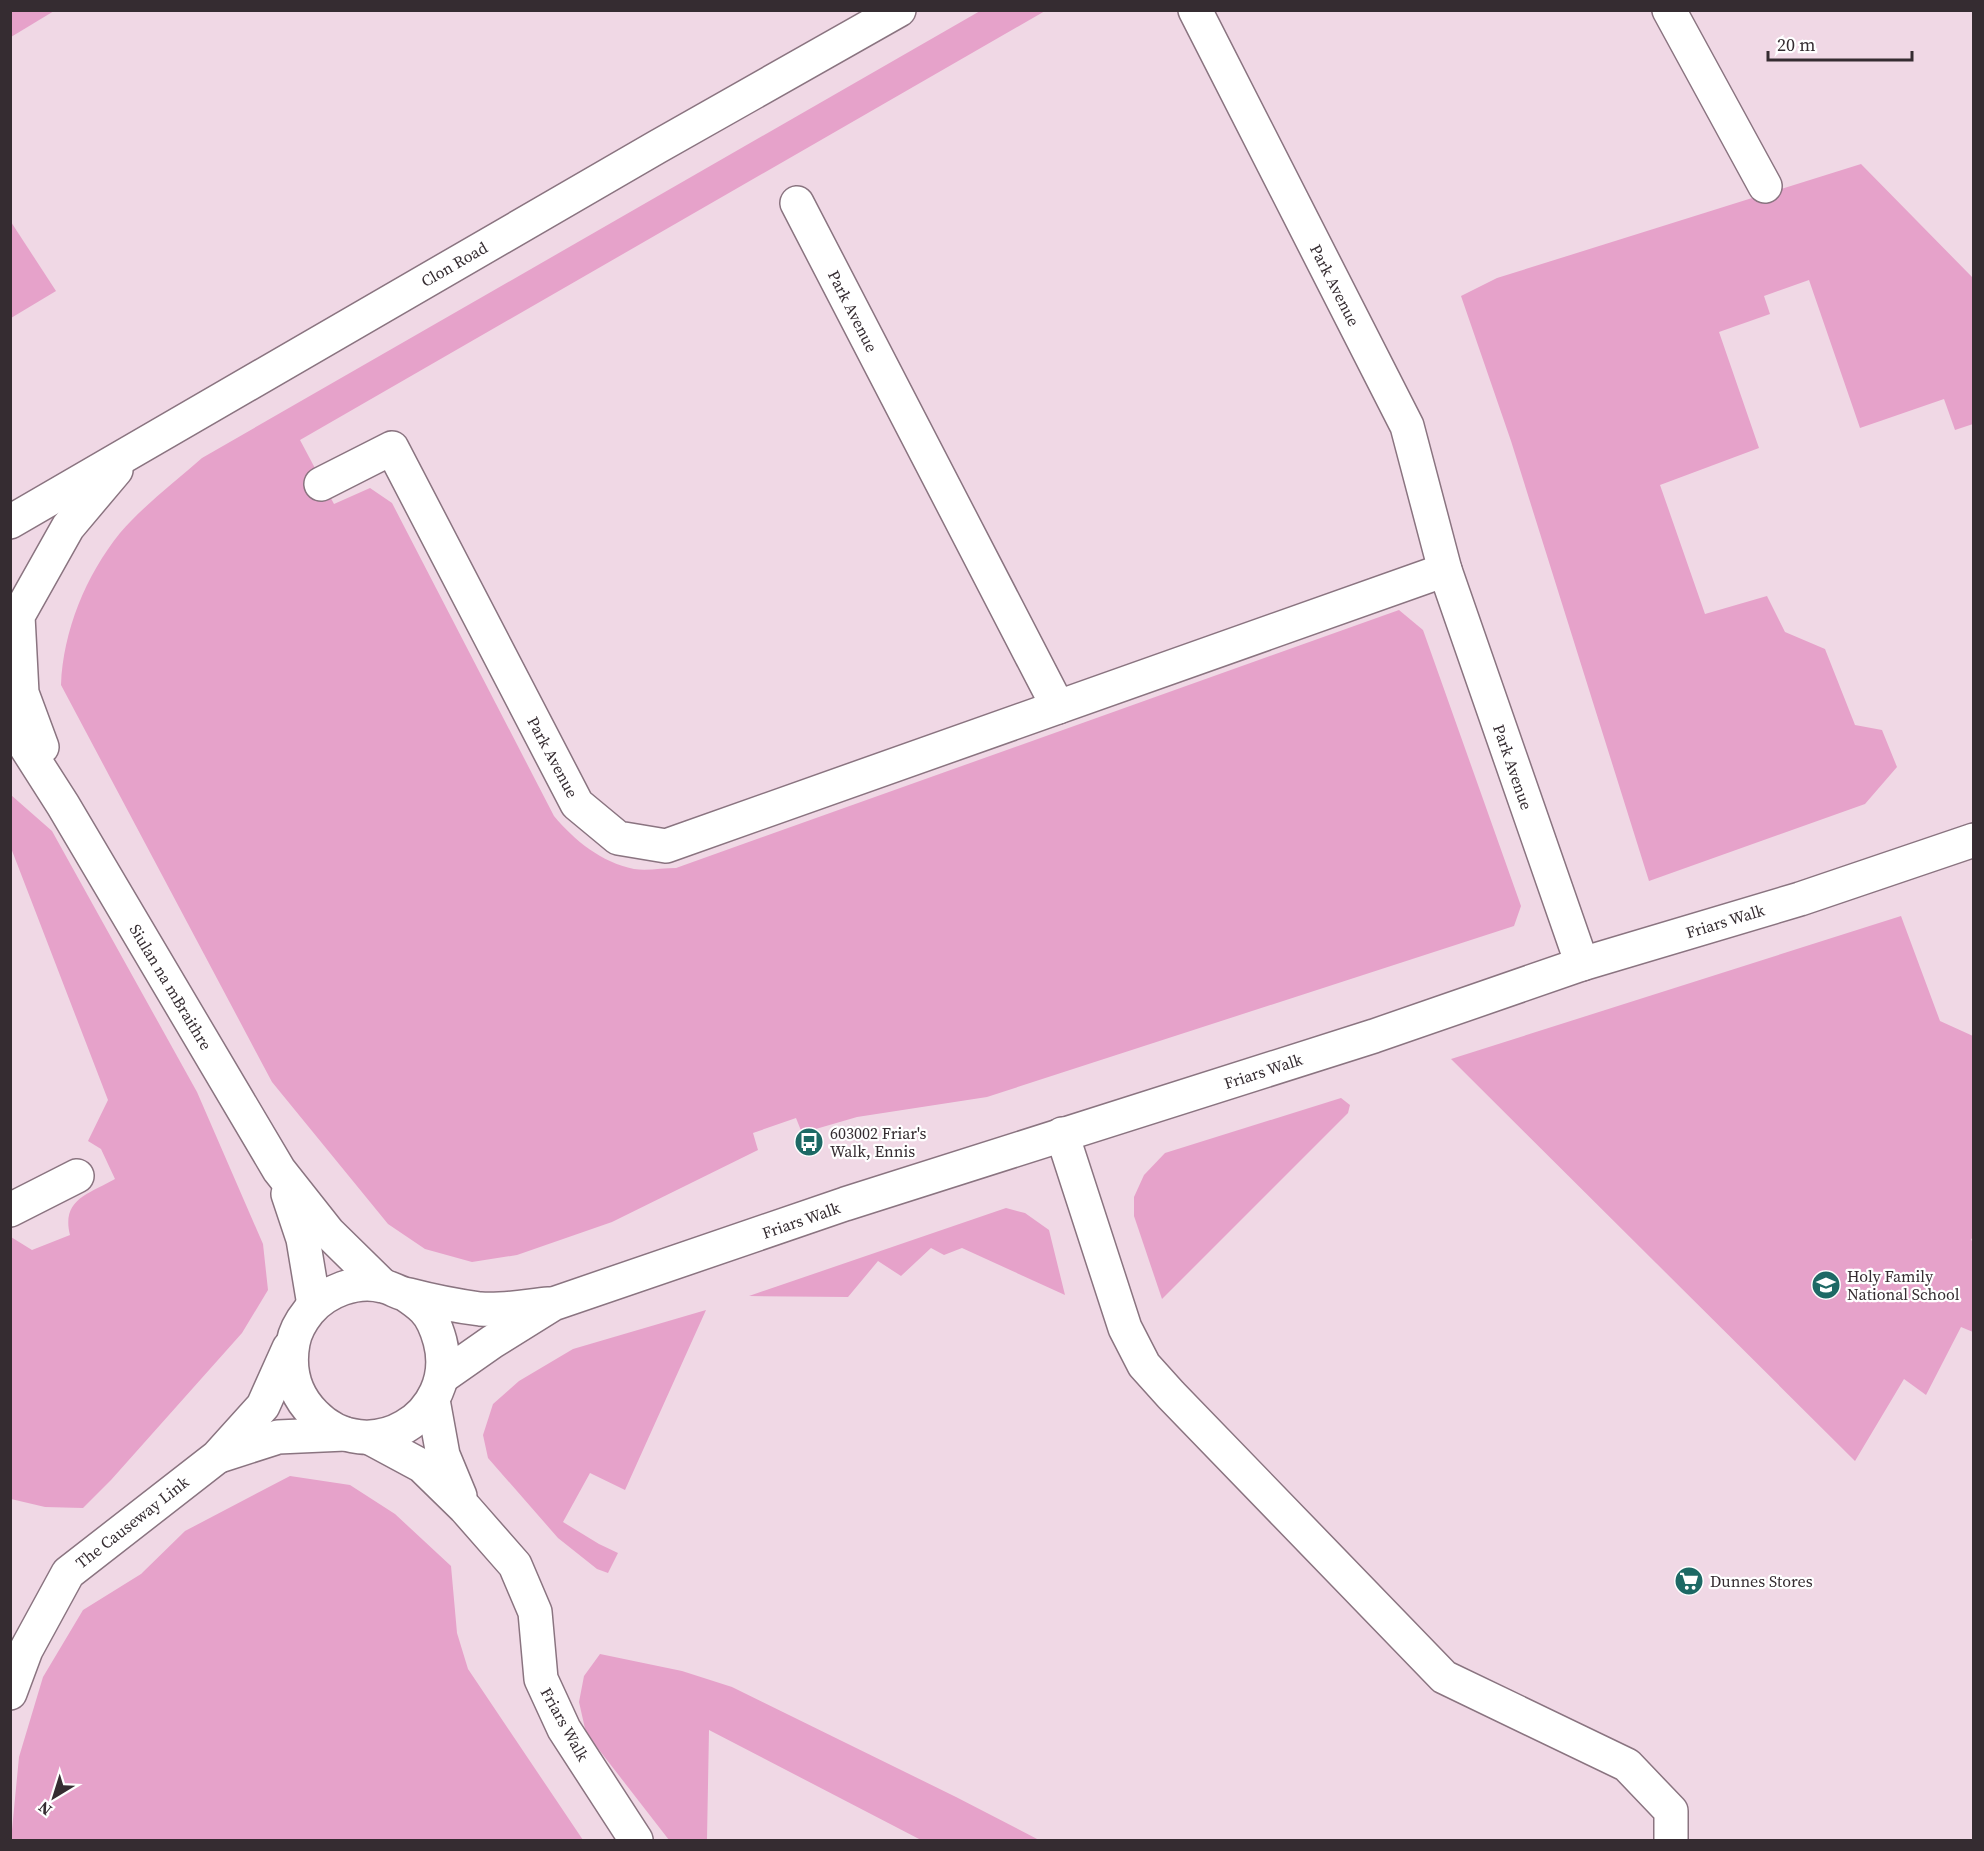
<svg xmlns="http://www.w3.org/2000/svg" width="1984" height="1851" font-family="'Source Serif 4',serif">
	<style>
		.green { fill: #e6a2ca }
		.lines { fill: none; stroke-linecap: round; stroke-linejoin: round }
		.street-casing { stroke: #8a7480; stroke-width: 36 }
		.secondary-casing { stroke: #8a7480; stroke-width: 36 }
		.street { stroke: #fff; stroke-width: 33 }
		.secondary { stroke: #fff; stroke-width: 33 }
		.labels { text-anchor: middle; stroke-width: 4.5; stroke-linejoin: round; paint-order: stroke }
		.street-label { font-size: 16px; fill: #352c31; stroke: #fff }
		.poi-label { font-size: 16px; fill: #352c31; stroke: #fff; text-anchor: start }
	</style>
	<rect width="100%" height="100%" fill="#f0d8e5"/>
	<g class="green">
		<path d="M11,10H54V11L11,37Z"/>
		<path d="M980,11H1045L300,440L334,504L370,488L392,503L554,816C575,841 601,862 634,869C647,871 663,868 676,868L1399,610L1423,630L1521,906L1514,926L987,1097L857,1117L802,1133L796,1118L753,1133L758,1150L612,1222L517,1255L472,1262L425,1249L388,1224L272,1082L61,685C63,631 86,575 120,533C144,505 175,482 202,458Z"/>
		<path d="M1861,164L1973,278V424L1955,430L1944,399L1860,428L1809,280L1764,296L1770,314L1719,332L1759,448L1660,485L1705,614L1767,596L1785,632L1825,649L1855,725L1882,730L1897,767L1865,804L1649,881L1511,441L1461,296L1497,278Z"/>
		<path d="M11,222L56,291L11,318H10Z"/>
		<path d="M11,795L52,831L197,1092L263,1244L268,1290L242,1333L111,1480L83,1508L45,1507L11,1499V1237L32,1250L70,1235C61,1199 89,1194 115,1179L101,1149L88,1141L108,1100L11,848Z"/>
		<path d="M1901,916L1940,1021L1973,1036L1974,1234L1971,1240L1974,1242L1973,1332L1961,1327L1926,1395L1904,1379L1855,1461L1451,1059Z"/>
		<path d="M1341,1098L1350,1105L1348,1113L1162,1299L1134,1216V1197L1144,1175L1165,1153Z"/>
		<path d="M1006,1208L1025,1213L1049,1230L1065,1295L962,1248L944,1255L931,1248L901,1276L878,1261L848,1297L749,1296Z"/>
		<path d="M706,1310L625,1490L590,1473L563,1522L599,1544L618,1553L608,1573L597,1569L558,1538L488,1458L483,1435L493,1404L519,1381L573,1349Z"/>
		<path d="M290,1476L350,1485L395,1514L451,1566L457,1633L468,1669L583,1840H11L19,1757L43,1677L83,1610L141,1574L185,1531Z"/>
		<path d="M600,1654L682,1671L732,1687L956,1797L1039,1840H921L709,1730L707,1839L669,1840L586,1733L579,1702L584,1676Z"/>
	</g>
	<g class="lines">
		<g class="street-casing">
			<g id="street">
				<path d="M1195,10L1407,426L1445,570L1582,964"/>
				<path d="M1669,10L1765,186"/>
				<path d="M797,203L1058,707"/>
				<path d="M321,484L392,448L577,804L618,838L666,846L1445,570"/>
				<path d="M1062,1134L1125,1328L1144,1365L1171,1395L1444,1677L1627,1765L1671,1811V1840"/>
				<path d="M10,1210L77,1176"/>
				<path d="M433,1400L443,1455L460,1496"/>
				<path d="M370,1438L422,1466L465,1508L515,1565L535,1612L541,1679L564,1729L636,1840"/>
			</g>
		</g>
		<g class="secondary-casing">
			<g id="secondary">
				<path d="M10,522L657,147L899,10"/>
				<path d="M10,722L63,805L279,1170L328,1232L382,1285"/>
				<path d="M42,747L22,693L18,616L68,527L116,470"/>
				<path d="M288,1194L303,1239L314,1305"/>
				<path d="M406,1295C412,1299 419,1304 424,1309C432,1317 437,1330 440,1341C460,1416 368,1470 314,1414C294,1394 288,1370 293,1343C295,1331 301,1321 309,1311C326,1291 357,1279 383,1286C392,1288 400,1294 409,1295C432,1301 457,1306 480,1309C502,1311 527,1306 549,1304"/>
				<path d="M442,1377L492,1342L553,1304L845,1204L1374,1036L1582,964L1800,899L1974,840"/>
				<path d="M219,1456L278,1437L345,1434"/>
				<path d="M10,1693L26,1650L68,1573L217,1457L263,1406L289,1348"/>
			</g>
		</g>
		<use href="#street" class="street"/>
		<use href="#secondary" class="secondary"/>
	</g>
	<defs>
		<g id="bus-disc" transform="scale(1.5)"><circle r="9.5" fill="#1d6965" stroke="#fff"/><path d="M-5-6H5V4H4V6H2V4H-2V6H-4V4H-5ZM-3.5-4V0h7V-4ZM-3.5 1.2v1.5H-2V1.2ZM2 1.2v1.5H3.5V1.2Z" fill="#fff"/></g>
		<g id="school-disc" transform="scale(1.5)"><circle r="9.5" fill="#1d6965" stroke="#fff"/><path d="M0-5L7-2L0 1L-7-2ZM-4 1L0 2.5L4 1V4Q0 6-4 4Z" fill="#fff"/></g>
		<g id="supermarket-disc" transform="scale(1.5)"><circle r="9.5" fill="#1d6965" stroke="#fff"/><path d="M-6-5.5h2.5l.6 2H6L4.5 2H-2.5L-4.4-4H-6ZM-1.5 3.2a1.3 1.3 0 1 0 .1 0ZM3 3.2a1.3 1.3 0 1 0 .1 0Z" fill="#fff"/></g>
	</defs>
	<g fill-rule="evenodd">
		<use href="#bus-disc" x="809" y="1142"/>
		<use href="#school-disc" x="1826" y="1285"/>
		<use href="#supermarket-disc" x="1689" y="1581"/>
	</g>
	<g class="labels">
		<g class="street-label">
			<text transform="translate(454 264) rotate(-30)" y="6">Clon Road</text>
			<text transform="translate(1335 285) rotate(63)" y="6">Park Avenue</text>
			<text transform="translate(853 311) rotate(63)" y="6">Park Avenue</text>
			<text transform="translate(553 757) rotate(62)" y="6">Park Avenue</text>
			<text transform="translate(1513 767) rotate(71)" y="6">Park Avenue</text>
			<text transform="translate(1725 921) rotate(-17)" y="6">Friars Walk</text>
			<text transform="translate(171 987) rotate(59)" y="6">Siulan na mBraithre</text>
			<text transform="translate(1263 1071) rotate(-18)" y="6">Friars Walk</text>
			<text transform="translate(801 1220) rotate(-19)" y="6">Friars Walk</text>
			<text transform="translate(132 1522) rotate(-38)" y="6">The Causeway Link</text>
			<text transform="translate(565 1724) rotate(61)" y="6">Friars Walk</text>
		</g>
		<g class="poi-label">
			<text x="830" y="1139">603002 Friar's<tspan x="830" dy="18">Walk, Ennis</tspan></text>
			<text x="1847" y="1282">Holy Family<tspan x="1847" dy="18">National School</tspan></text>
			<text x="1710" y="1587">Dunnes Stores</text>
		</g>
	</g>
	<rect width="1984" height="1851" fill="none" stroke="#352c31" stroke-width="24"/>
	<g transform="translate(54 1797) rotate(218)" stroke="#ffffff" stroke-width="4.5" paint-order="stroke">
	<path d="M0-4.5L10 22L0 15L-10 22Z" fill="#352c31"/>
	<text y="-9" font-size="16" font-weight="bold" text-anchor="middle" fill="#352c31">N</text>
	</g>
	<path d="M1768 51v9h144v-9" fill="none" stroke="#352c31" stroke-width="3"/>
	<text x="1777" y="51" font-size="18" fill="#352c31" stroke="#ffffff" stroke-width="4.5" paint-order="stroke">20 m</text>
</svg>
